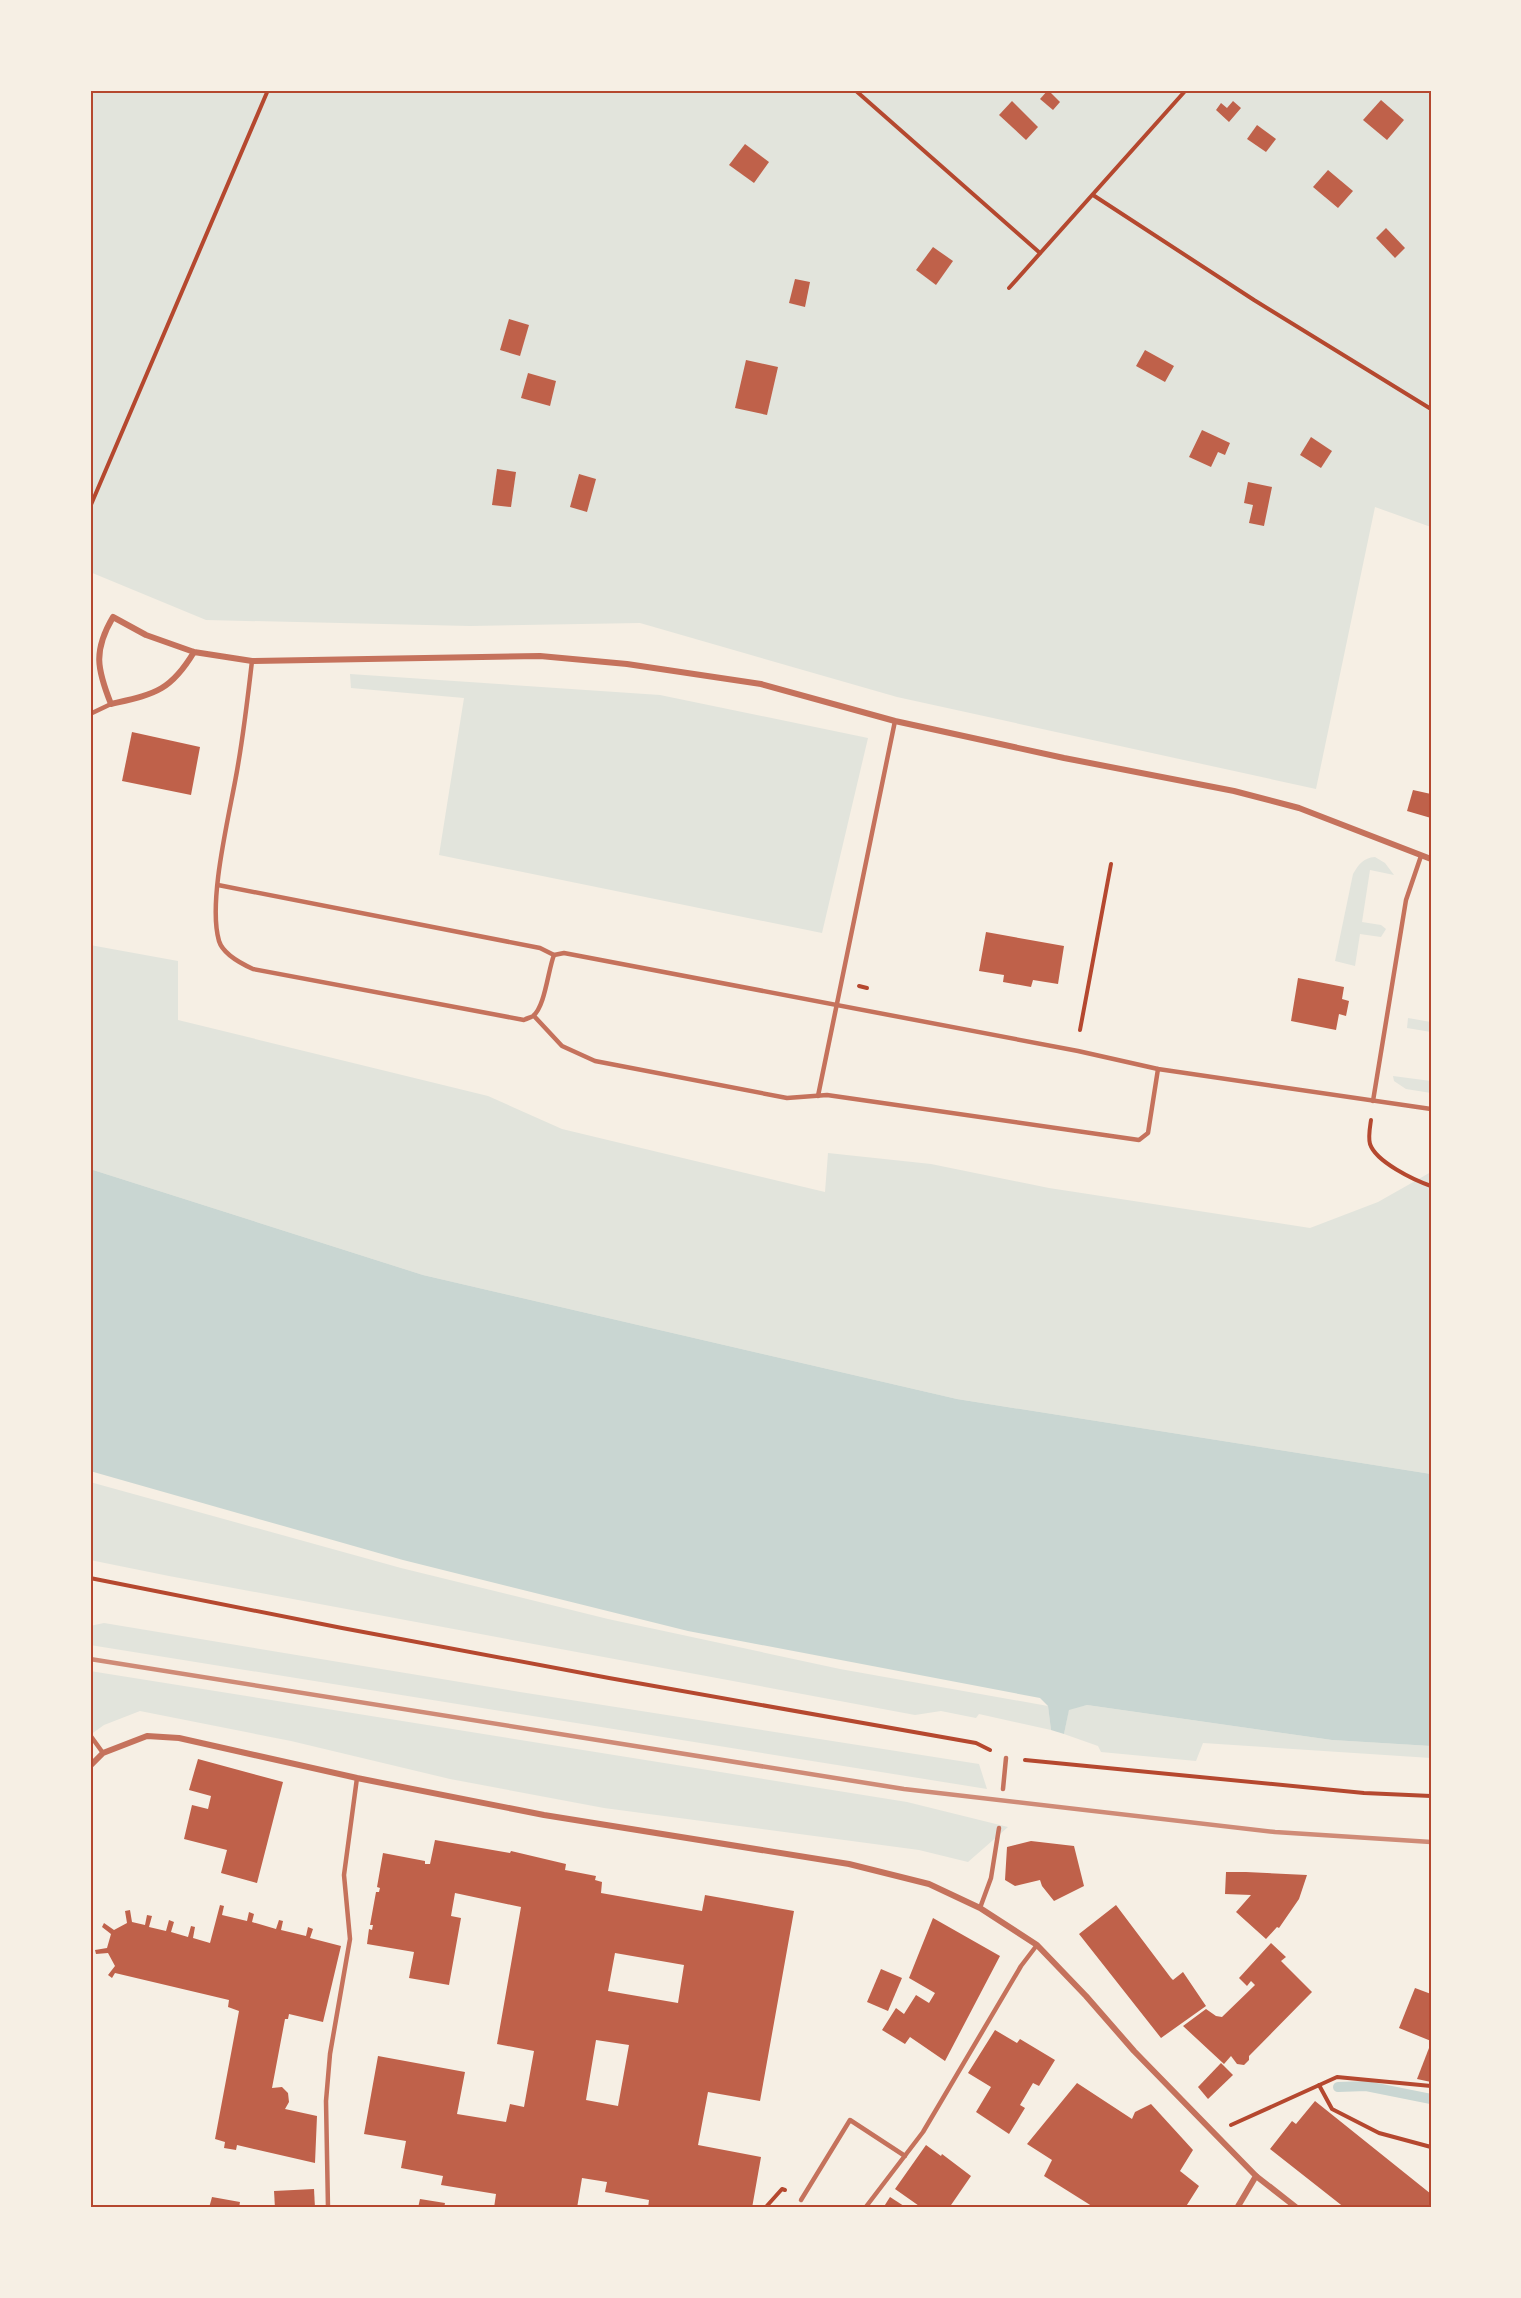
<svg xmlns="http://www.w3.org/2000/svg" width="1521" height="2298" font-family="Inter,sans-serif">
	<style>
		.green { fill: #e2e4dc }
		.water { fill: #c9d6d2 }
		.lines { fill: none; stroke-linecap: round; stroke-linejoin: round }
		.stream { stroke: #c9d6d2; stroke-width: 10 }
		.building { fill: #bf614a; fill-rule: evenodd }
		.path { stroke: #b5482f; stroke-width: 4 }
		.service { stroke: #c5725c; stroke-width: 4.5 }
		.minor { stroke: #c5725c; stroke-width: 6 }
		.rail { stroke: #cf8b77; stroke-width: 4.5 }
		.neatline { fill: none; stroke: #b5482f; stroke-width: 2 }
	</style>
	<rect width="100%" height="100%" fill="#f6efe4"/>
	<g class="green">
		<path d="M90,90H1431V527L1375,507L1316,789L897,697L640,623L470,626L206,620L90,572Z"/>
		<path d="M350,674L660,695L868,738L822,933L439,855L464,698L351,688Z"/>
		<path d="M1375,857L1385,863L1394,875L1370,870L1362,922L1381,925L1386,929L1381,937L1360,934L1355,966L1335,961L1353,874C1359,864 1363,858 1375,857Z"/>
		<path d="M90,945L178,961V1020L488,1096L562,1129L825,1192L828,1153L931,1164L1049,1188L1310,1228L1378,1202L1431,1172V1474L957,1399L423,1275L90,1169Z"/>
		<path d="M1408,1018L1431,1022V1032L1407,1028Z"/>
		<path d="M1393,1076L1431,1081V1093L1406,1089L1394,1081Z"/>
		<path d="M90,1482L401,1568L608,1619L840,1669L1048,1706L1051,1730L979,1714L976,1718L941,1711L915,1715L169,1576L90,1560Z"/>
		<path d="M104,1623L520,1692L979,1764L987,1789L90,1645V1626Z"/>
		<path d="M90,1671L907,1802L1008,1827L968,1862L919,1850L604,1808L450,1779L291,1741L140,1711L104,1725L90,1735Z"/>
		<path d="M1087,1705L1332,1740L1431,1746V1758L1203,1743L1196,1761L1101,1752L1098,1746L1064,1734L1069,1709Z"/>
	</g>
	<path class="water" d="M90,1169L423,1275L957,1399L1431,1474V1746L1332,1740L1087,1705L1069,1710L1064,1734L1051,1730L1048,1706L1040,1698L688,1631L403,1560L90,1471Z"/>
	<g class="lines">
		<path class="stream" d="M1338,2087L1366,2086L1431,2099"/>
	</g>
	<g class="building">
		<path d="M1048,90L1060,102L1053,110L1040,99Z"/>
		<path d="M1381,100L1404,120L1387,140L1363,120Z"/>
		<path d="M1012,101L1038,127L1026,140L999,115Z"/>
		<path d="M1233,101L1241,108L1229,122L1216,110L1221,103L1227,108Z"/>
		<path d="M1257,125L1276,139L1266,152L1247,139Z"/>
		<path d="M745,144L769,162L754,183L729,165Z"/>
		<path d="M1328,170L1353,191L1338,208L1313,187Z"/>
		<path d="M1386,228L1405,248L1395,258L1376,238Z"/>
		<path d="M933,247L953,261L936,285L916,270Z"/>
		<path d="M795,279L810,282L805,307L789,303Z"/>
		<path d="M509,319L529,325L520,356L500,350Z"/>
		<path d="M1145,350L1174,366L1165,382L1136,366Z"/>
		<path d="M746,360L778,367L767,415L735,408Z"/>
		<path d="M528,373L556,381L550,406L521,398Z"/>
		<path d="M1202,430L1230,443L1225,455L1218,452L1211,467L1189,457Z"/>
		<path d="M1311,437L1332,451L1321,468L1300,455Z"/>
		<path d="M497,469L516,472L511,507L492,505Z"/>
		<path d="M579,474L596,479L587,512L570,507Z"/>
		<path d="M1248,482L1272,487L1264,526L1249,523L1253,505L1244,503Z"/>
		<path d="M132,732L200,747L191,795L122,781Z"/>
		<path d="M1413,790L1431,794V818L1407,811Z"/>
		<path d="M986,932L1064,946L1058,984L1033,980L1031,987L1003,982L1004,975L979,971Z"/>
		<path d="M1298,978L1344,987L1342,999L1349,1001L1346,1016L1339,1014L1336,1030L1291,1021Z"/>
		<path d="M198,1759L283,1782L257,1883L221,1873L227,1850L184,1839L192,1805L208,1809L211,1796L189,1790Z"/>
		<path d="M435,1840L510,1853L511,1851L566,1864L565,1870L596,1876L595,1880L602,1882L601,1893L702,1911L705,1895L794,1911L760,2101L708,2092L698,2145L761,2157L752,2208H648L649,2200L605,2192L607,2182L582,2178L577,2208H494L496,2194L441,2185L443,2176L401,2168L406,2141L364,2134L378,2056L465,2072L457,2114L506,2122L510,2104L524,2107L534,2051L497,2044L521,1907L455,1893L451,1916L461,1918L449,1985L409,1978L414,1952L367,1944L369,1929L372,1930L373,1925H370L376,1892H379L380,1888L377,1887L383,1853L425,1861V1864H430ZM615,1953L684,1965L678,2003L608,1991ZM596,2040L629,2045L618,2106L586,2100Z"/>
		<path d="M1031,1841L1074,1846L1084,1886L1054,1901L1042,1886L1040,1880L1015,1886L1005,1880L1007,1847Z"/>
		<path d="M1226,1872H1246L1307,1875L1299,1899L1279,1928L1277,1927L1266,1939L1236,1912L1251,1895L1225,1894Z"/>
		<path d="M220,1905L224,1906L222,1915L247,1921L249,1912L254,1914L252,1922L276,1929L279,1920L283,1921L281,1930L306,1936L308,1927L313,1929L310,1938L341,1946L323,2022L289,2014L288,2019H285L272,2088L282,2087L288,2093L289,2102L285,2109L317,2116L315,2163L237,2145L236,2150L224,2148L225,2142L215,2139L239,2011L228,2007L229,2000L115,1973L112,1978L108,1975L115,1966L108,1953L96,1954L95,1950L107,1948L111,1934L102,1927L104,1923L114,1930L127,1923L125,1911L130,1910L132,1922L145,1925L147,1915L152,1916L149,1927L166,1931L169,1920L174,1922L171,1932L188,1937L191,1926L195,1927L193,1938L210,1943Z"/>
		<path d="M1116,1905L1171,1978L1173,1980L1183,1972L1206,2006L1161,2038L1079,1934Z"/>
		<path d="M933,1918L1000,1956L945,2061L910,2037L905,2044L882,2030L896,2008L904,2014L916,1995L929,2003L935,1993L909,1978Z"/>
		<path d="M1271,1943L1286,1957L1281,1961L1312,1992L1249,2056V2060L1244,2065L1237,2064L1231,2056L1224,2064L1183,2026L1206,2009L1216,2016L1222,2017L1255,1985L1251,1981L1247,1986L1239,1978Z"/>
		<path d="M881,1969L902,1978L888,2011L867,2002Z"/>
		<path d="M1415,1988L1431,1994V2041L1399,2028Z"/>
		<path d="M995,2030L1017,2043L1020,2039L1055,2060L1039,2086L1033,2083L1020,2105L1025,2108L1009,2134L976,2112L991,2087L968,2073Z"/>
		<path d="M1429,2048L1431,2049V2082L1417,2079Z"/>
		<path d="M1221,2063L1233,2075L1208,2099L1198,2087Z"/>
		<path d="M1077,2083L1132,2119L1135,2112L1151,2104L1193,2150L1180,2171L1199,2186L1185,2208H1095L1044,2176L1052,2160L1027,2144Z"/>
		<path d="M1315,2101L1431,2194V2208H1345L1270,2149L1292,2121L1296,2124Z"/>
		<path d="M926,2145L941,2156L942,2154L971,2176L949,2208H922L895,2189Z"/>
		<path d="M314,2189L315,2208H275L274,2191Z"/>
		<path d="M212,2197L240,2202L239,2208H209Z"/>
		<path d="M890,2197L907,2208H883Z"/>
		<path d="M420,2199L445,2203L444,2208H418Z"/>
	</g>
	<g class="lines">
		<g class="path">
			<path d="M855,90L1040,253"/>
			<path d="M1093,195L1254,300L1431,409"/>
			<path d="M1009,288L1186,90"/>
			<path d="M90,507L268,90"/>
			<path d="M859,986L867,988"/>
			<path d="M1080,1030L1111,864"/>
			<path d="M1371,1120C1370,1127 1368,1137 1370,1144C1376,1162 1414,1180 1431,1186"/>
			<path d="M90,1578L342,1628L609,1678L976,1743L990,1750"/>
			<path d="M1025,1760L1364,1793L1431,1796"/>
			<path d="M1319,2085L1332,2109L1379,2133L1431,2147"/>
			<path d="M1231,2125L1337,2077L1431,2086"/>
			<path d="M765,2208L782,2189L785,2190"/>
		</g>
		<g class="service">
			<path d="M252,661C248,696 244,730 238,765C231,809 207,900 219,941C223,954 242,964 253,969L524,1020C527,1018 530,1018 533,1016C545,1007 548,970 554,955"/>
			<path d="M90,714L111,704"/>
			<path d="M218,885L540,948L554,955L564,953L1078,1051L1158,1069L1431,1109"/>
			<path d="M534,1016L562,1046L595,1061L787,1098L827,1095L1139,1140L1148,1133L1158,1069"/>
			<path d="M818,1096L895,721"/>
			<path d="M1373,1101L1406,900L1421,856"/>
			<path d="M90,1735L103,1753"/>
			<path d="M1003,1789L1006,1758"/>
			<path d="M980,1908L991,1878L999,1828"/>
			<path d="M801,2200L850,2120L905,2156"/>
			<path d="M328,2208L326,2101L330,2054L350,1939L344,1875L357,1778"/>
			<path d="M865,2208L923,2132L1021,1966L1037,1945"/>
		</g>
		<g class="minor">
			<path d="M194,652C170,692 154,694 111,704C97,669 93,651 113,617L146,635L194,652L252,661L540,656L627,664L761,684L895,721L1064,758L1234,791L1299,808L1431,859"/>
			<path d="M90,1766L103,1753L147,1736L179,1738L357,1778L544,1815L849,1864L929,1884L980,1908L1037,1945L1086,1996L1134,2051L1256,2176L1297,2208"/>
			<path d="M1237,2208L1256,2176"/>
		</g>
		<path class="rail" d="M90,1659L904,1789L1275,1832L1431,1842"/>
	</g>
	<rect width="1521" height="2298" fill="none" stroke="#f6efe4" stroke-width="183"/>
	<rect x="92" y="92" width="1338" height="2114" class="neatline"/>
</svg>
